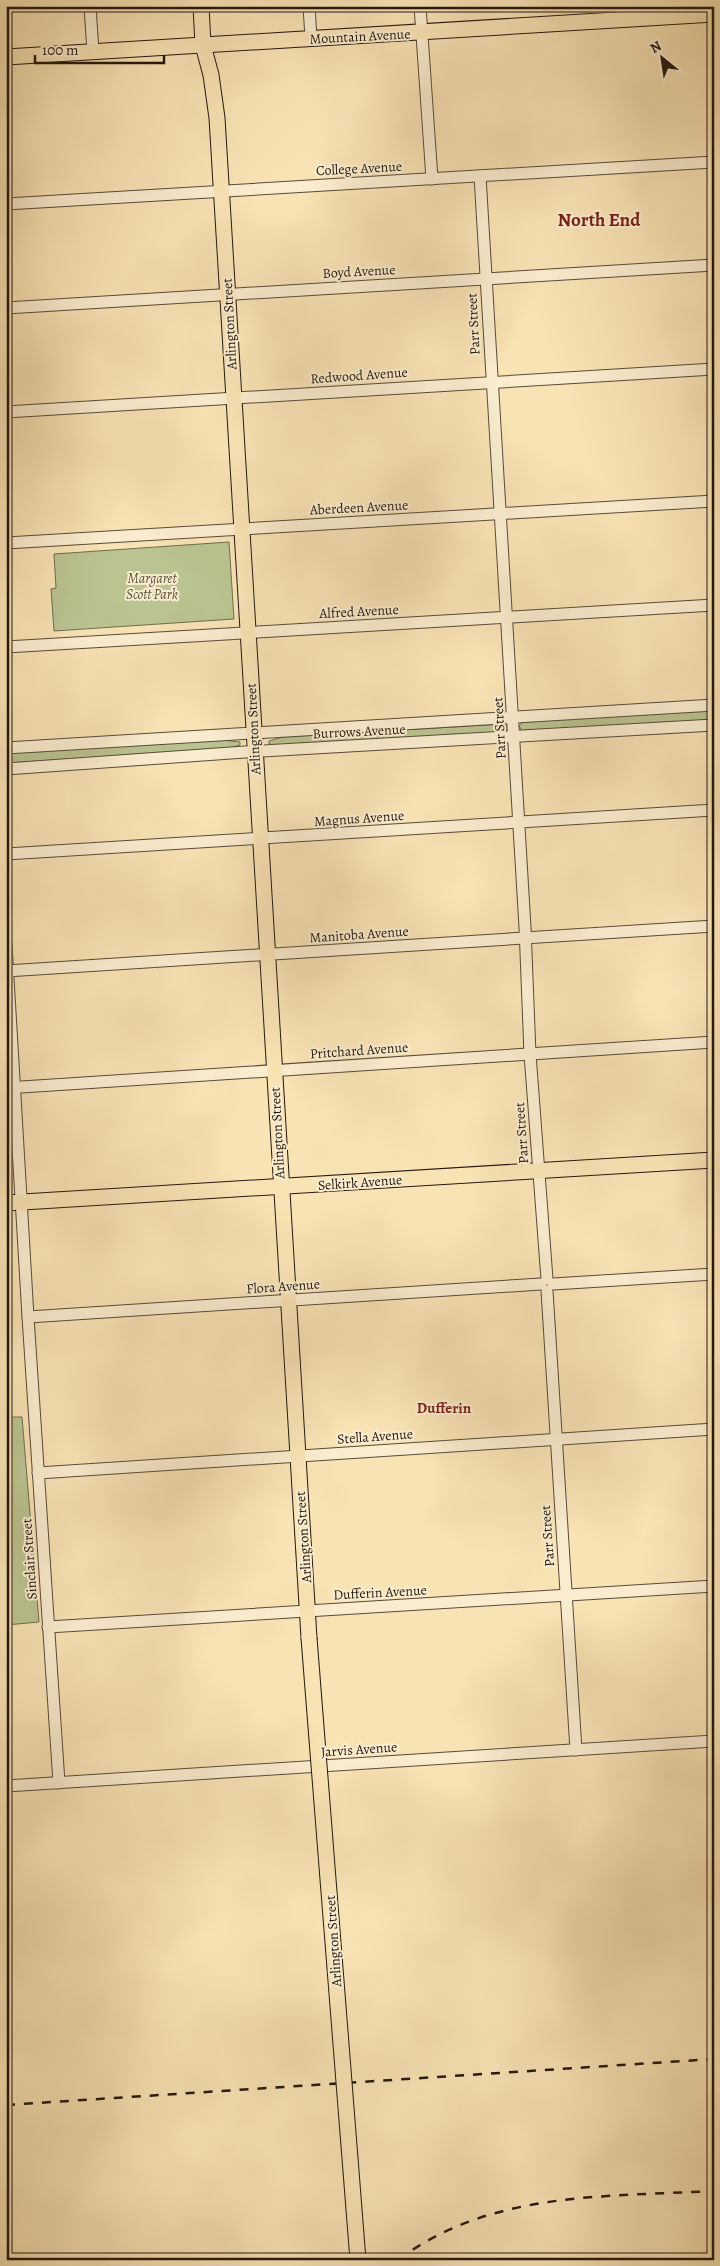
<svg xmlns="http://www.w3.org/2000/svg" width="720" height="2266" font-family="Alegreya,serif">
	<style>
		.green { fill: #bac490; stroke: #6e6e4f }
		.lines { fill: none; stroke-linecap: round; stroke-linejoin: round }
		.minor-casing { stroke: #584b38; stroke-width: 13 }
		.major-casing { stroke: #23180e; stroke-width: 17 }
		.minor { stroke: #faedcf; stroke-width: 11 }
		.major { stroke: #f8e3b5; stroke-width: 15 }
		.rail { stroke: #23180e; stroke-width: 2.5; stroke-dasharray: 9 9; stroke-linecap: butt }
		.major-bridge-casing { stroke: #23180e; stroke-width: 17; stroke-linecap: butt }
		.major-bridge { stroke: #f8e3b5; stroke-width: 15 }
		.labels { text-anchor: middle; stroke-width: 4; stroke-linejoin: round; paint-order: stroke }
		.street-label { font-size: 14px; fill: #23180e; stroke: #faedcf }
		.park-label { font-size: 14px; font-style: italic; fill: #58543c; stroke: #faedcf }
		.neighbourhood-label { font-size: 15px; font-weight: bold; fill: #7a1f14; stroke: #faedcf }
		.district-label { font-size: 19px; font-weight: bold; fill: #7a1f14; stroke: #faedcf }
	</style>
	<rect width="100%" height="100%" fill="#f8e3b5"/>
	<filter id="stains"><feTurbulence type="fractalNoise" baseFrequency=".004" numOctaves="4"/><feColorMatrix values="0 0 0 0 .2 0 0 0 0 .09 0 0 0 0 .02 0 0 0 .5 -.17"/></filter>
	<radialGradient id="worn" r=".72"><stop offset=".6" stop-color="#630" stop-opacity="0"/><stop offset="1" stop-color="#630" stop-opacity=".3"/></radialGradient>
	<g class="green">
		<path d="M229,542L234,619L54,631L51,589L56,588L54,554Z"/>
		<path d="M714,710V720L522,731L519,726L523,722Z"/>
		<path d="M503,724L507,726L506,733L277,746L269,744V741L283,737Z"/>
		<path d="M222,740L240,742V745L223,750L6,763V753Z"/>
		<path d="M6,1417H22L39,1622L6,1625Z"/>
	</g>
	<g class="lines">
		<g class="minor-casing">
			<g id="minor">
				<path d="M90,6L93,52"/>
				<path d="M309,6L311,38"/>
				<path d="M420,6L432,179"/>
				<path d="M480,176L525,927L530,1054L547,1279"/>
				<path d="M6,204L714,162"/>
				<path d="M6,308L714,265"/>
				<path d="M6,412L714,369"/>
				<path d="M6,543L714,501"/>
				<path d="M6,647L714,605"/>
				<path d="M6,748L714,705"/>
				<path d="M6,769L245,752L714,725"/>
				<path d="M6,854L714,810"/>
				<path d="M6,944L28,1317L59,1783"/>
				<path d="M6,971L714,926"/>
				<path d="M6,1088L714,1042"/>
				<path d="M553,1284L714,1274"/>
				<path d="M547,1291L576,1750"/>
				<path d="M28,1317L541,1284"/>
				<path d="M38,1473L714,1429"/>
				<path d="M48,1627L714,1586"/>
				<path d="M6,1786L714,1741"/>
			</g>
		</g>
		<g class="major-casing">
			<g id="major">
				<path d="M201,6L203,45L211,75L217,118L309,1638"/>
				<path d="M6,57L714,14"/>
				<path d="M6,1203L714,1160"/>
			</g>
		</g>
		<use href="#minor" class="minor"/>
		<use href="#major" class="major"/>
		<g class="rail">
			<path d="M6,2105L714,2059"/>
			<path d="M398,2260C490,2191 604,2197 714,2191"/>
		</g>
		<g class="major-bridge-casing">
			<path id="major-bridge" d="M309,1638L358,2260"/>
		</g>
		<use href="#major-bridge" class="major-bridge"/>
	</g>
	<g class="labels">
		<g class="street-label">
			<text transform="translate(360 36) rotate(-3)" y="5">Mountain Avenue</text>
			<text transform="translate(359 168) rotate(-3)" y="5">College Avenue</text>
			<text transform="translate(359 271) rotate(-3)" y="5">Boyd Avenue</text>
			<text transform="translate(229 324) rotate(-93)" y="5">Arlington Street</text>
			<text transform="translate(473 324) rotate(-93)" y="5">Parr Street</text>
			<text transform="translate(359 375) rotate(-4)" y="5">Redwood Avenue</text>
			<text transform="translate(359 507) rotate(-3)" y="5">Aberdeen Avenue</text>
			<text transform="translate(359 611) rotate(-3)" y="5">Alfred Avenue</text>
			<text transform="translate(499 728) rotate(-93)" y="5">Parr Street</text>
			<text transform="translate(253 729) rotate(-93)" y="5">Arlington Street</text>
			<text transform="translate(359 731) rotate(-3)" y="5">Burrows Avenue</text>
			<text transform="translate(359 818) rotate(-4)" y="5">Magnus Avenue</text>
			<text transform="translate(359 934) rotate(-4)" y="5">Manitoba Avenue</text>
			<text transform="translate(359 1050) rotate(-4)" y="5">Pritchard Avenue</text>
			<text transform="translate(277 1133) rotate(-93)" y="5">Arlington Street</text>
			<text transform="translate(521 1133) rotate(-94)" y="5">Parr Street</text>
			<text transform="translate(360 1182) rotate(-4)" y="5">Selkirk Avenue</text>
			<text transform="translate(283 1286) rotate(-4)" y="5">Flora Avenue</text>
			<text transform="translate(375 1436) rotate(-4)" y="5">Stella Avenue</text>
			<text transform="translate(547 1536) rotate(-94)" y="5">Parr Street</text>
			<text transform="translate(303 1537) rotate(-94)" y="5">Arlington Street</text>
			<text transform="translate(29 1559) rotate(-94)" y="5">Sinclair Street</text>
			<text transform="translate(380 1592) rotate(-3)" y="5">Dufferin Avenue</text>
			<text transform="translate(359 1749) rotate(-4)" y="5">Jarvis Avenue</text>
			<text transform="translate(333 1941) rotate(-94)" y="5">Arlington Street</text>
		</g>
		<g class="park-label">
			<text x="152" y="583">Margaret<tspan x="152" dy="16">Scott Park</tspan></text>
		</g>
		<g class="neighbourhood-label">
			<text x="444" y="1413">Dufferin</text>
		</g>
		<g class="district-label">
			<text x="599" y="226">North End</text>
		</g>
	</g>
	<rect width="720" height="2266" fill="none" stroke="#f8e3b5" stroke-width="25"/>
	<rect x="8" y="8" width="705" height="2251" fill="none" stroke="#23180e" stroke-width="2.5"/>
	<rect x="12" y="12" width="695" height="2241" fill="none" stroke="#23180e"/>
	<g transform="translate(662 58) rotate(330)" stroke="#faedcf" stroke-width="4" paint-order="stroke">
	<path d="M0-4L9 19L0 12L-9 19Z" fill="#23180e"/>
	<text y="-8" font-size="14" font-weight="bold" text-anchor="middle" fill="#23180e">N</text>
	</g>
	<path d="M35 55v8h129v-8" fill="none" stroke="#23180e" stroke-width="2.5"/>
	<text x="42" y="55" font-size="15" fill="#23180e" stroke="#faedcf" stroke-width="4" paint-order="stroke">100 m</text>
	<rect width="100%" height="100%" filter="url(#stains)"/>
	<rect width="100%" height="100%" fill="url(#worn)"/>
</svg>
